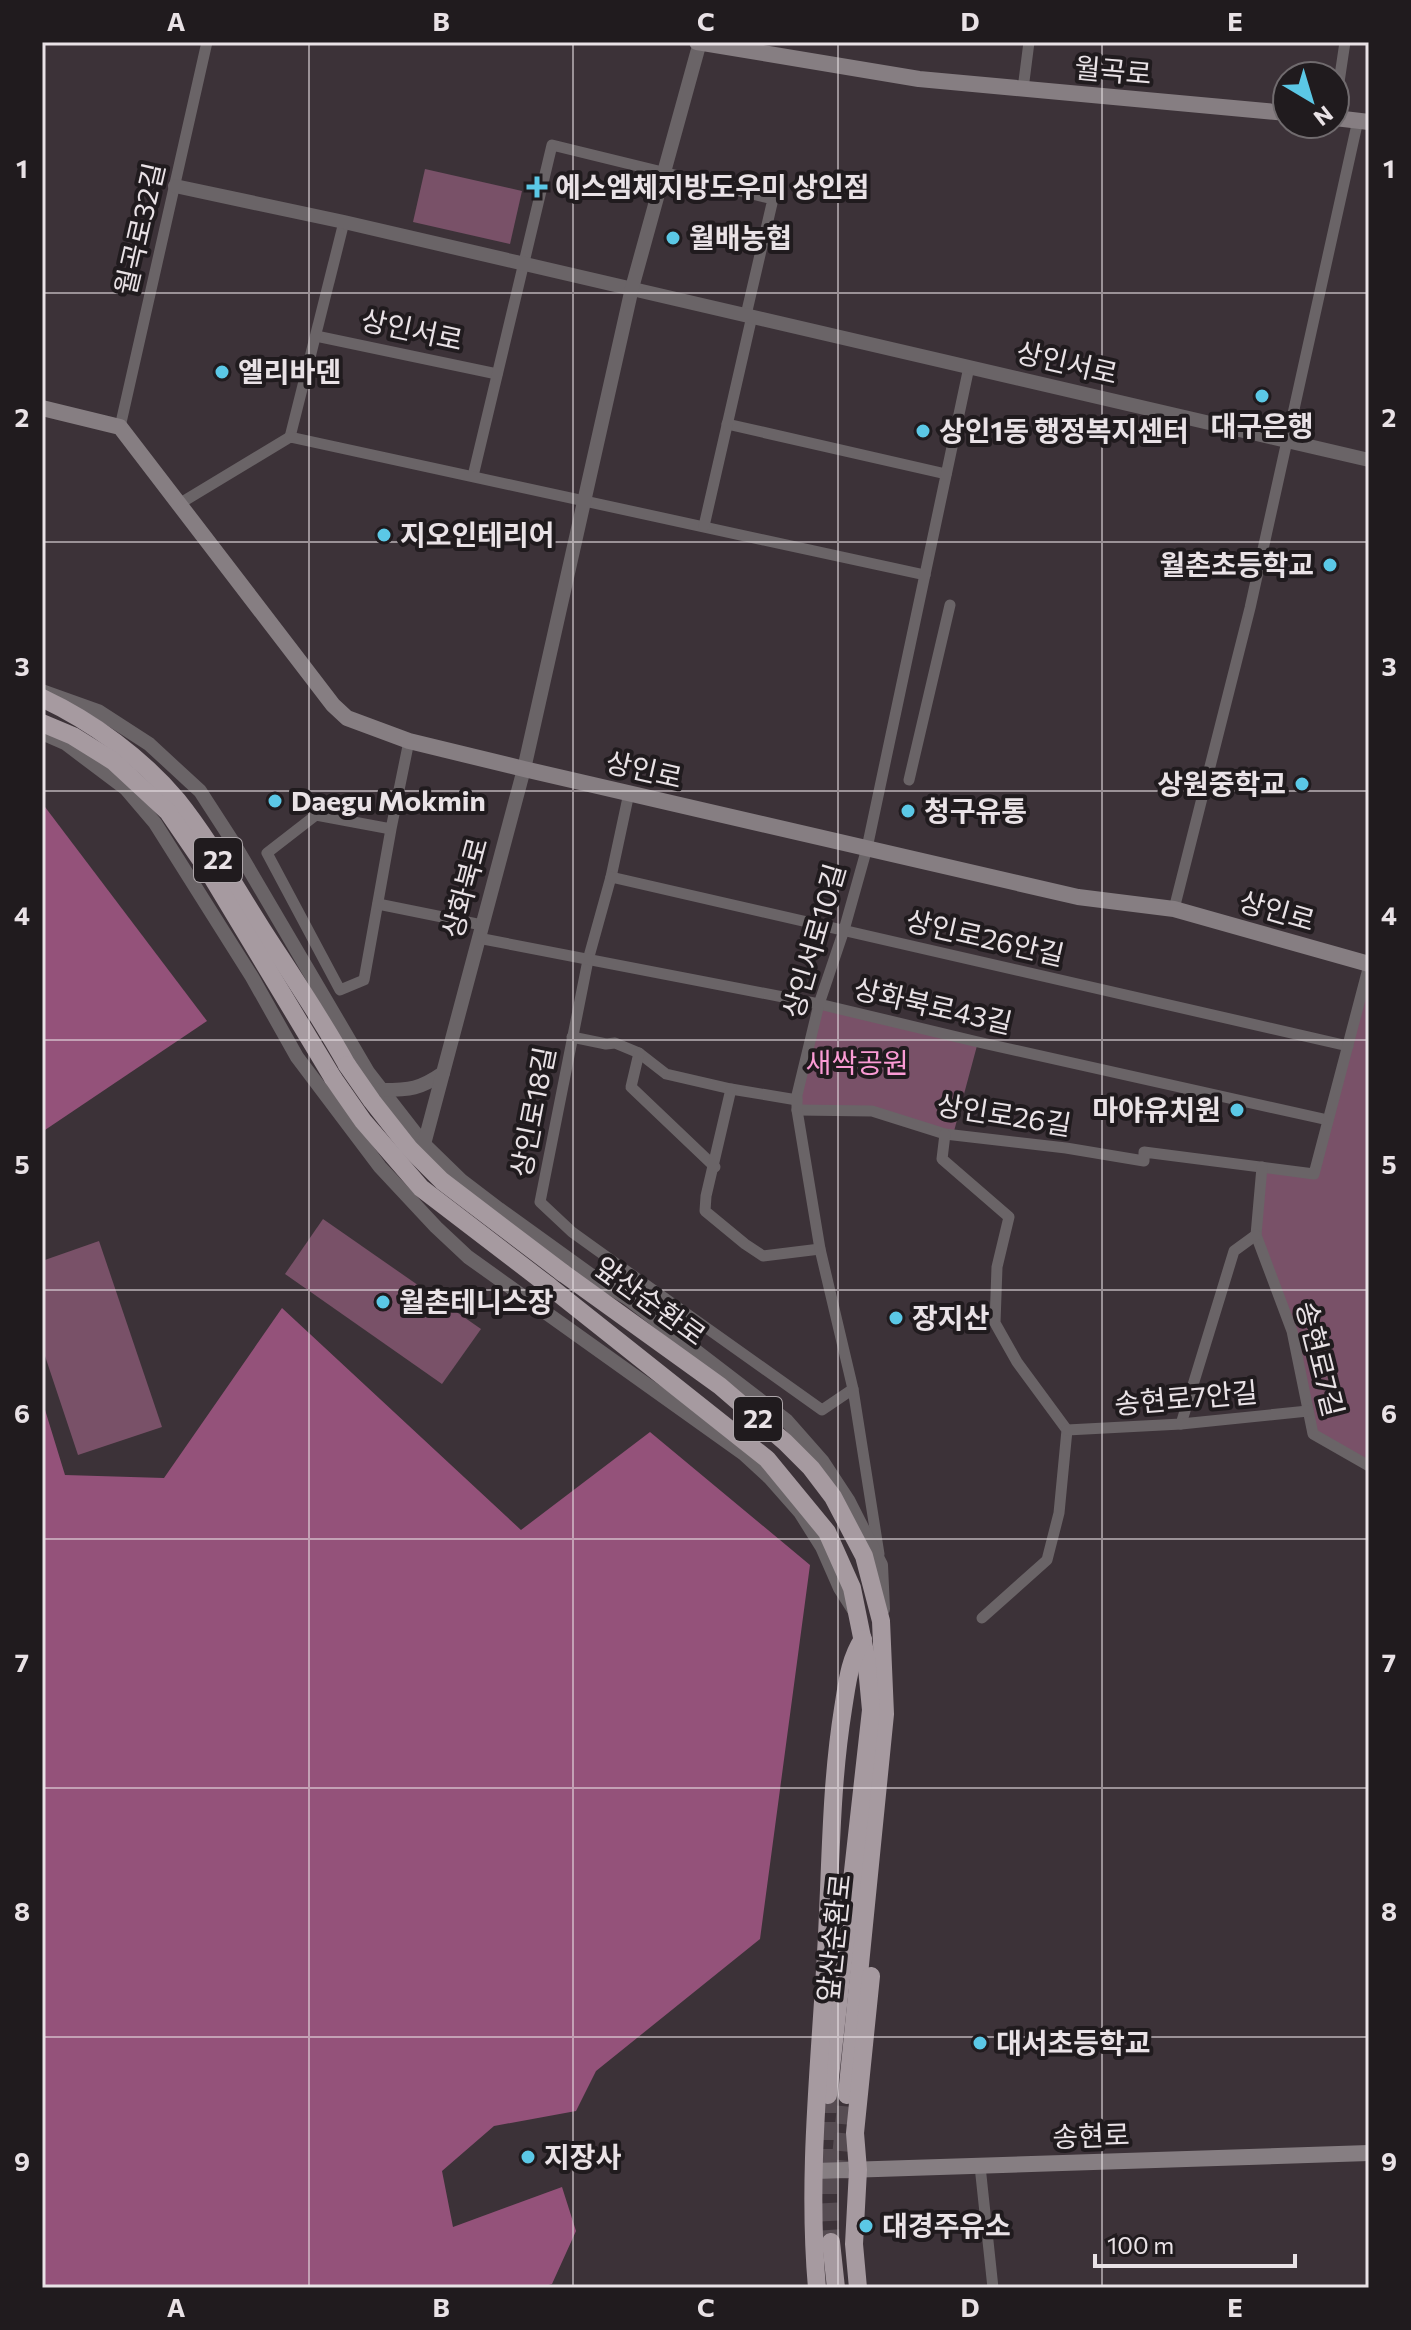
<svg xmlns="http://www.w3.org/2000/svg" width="1411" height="2330" font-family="Commissioner,'Noto Sans KR',sans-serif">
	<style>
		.green { fill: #795168 }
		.forest { fill: #94527a }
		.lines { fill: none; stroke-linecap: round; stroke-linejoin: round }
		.trunk-tunnel { stroke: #564c52; stroke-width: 18; stroke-dasharray: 18 9; stroke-linecap: butt }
		.minor { stroke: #6a6467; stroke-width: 11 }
		.tertiary { stroke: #6a6467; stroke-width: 14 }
		.secondary { stroke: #867e82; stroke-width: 16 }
		.trunk { stroke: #a69aa0; stroke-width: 18 }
		.trunk-bridge { stroke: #a69aa0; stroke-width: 18 }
		.grid { fill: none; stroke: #e9e2e6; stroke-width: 2; stroke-opacity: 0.55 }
		.poi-dot { fill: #5bc8e6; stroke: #201b1e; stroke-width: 3 }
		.labels { text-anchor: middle; stroke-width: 8; stroke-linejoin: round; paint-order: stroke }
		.shield { fill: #201b1e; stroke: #ada6aa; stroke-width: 2 }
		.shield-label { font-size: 26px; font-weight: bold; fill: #e9e2e6 }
		.street-label { font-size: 28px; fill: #e9e2e6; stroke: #201b1e }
		.poi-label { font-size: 28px; font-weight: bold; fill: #e9e2e6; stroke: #201b1e; text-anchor: start }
		.park-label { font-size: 28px; fill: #fa9bd4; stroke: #201b1e }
		.neatline { fill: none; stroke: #e9e2e6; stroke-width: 3 }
		.grid-label { font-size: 26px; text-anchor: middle; font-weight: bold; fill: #e9e2e6 }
	</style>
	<rect width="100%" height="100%" fill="#3c3238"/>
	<g class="green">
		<path d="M425,169L522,191L510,244L413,222Z"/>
		<path d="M1369,965V1466L1313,1434L1292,1331L1256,1235L1262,1167L1314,1174Z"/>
		<path d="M819,1004L978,1042L953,1135L872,1111L797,1110Z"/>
		<path d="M323,1219L481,1329L442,1384L285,1274Z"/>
		<path d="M99,1241L162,1427L78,1455L42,1347V1261Z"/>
	</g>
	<g class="forest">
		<path d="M42,803L207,1021L42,1132Z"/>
		<path d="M282,1308L521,1530L650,1432L810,1565L760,1939L596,2071L576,2111L494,2126L442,2171L453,2227L562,2187L576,2231L552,2284L538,2288H42V1400L65,1475L164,1478Z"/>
	</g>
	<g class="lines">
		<g class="trunk-tunnel">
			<path d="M828,2095V2194L831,2242"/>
			<path d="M839,2178L847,2095"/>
		</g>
		<g class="minor">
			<path d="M1023,89L1029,42"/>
			<path d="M1335,109L1345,42"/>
			<path d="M316,336L497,374"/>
			<path d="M727,424L946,474"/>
			<path d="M120,427L207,42"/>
			<path d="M290,437L344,222"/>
			<path d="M473,476L552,145L773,199L746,315"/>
			<path d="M179,504L290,437L925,575"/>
			<path d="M704,526L752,316"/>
			<path d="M909,780L950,605"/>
			<path d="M629,793L611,877L588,960L540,1202L572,1232L597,1250L822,1410L853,1389"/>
			<path d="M391,829L364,980L340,990L267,853L316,815L391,829L409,741"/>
			<path d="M611,877L1348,1046"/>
			<path d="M378,904L482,925"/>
			<path d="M1174,909L1250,608L1358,120"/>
			<path d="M478,938L819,1004L978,1042L1328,1120"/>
			<path d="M572,1037L606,1044L615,1043L639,1053L666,1074L731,1089L797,1100"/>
			<path d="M639,1053L631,1087L715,1167"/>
			<path d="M731,1089L706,1196L705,1211L745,1244L763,1256L820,1249"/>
			<path d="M797,1110L872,1111L945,1134L1066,1148L1144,1161V1152L1314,1174L1369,965"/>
			<path d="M945,1134L942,1159L1009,1217L997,1267L995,1323L1017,1362L1067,1430L1059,1513L1047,1560L982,1618"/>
			<path d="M1262,1167L1256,1235L1292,1331L1313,1434L1369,1466"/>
			<path d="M1181,1424L1234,1251L1256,1235"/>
			<path d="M1067,1430L1181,1424L1308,1411"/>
			<path d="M879,1554L853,1389L820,1249L797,1110V1095L819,1004L844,930L867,848L969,367"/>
			<path d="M980,2166L993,2288"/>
		</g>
		<g class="tertiary">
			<path d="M175,186L344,222L1369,460"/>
			<path d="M42,691L98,711L149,744L200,791L233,842L368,1072L424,1144L461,1180L499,1209L599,1281L627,1298L786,1420L823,1462L848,1500L881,1565L883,1609"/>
			<path d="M42,733L65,743L126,789L155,823L252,977L297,1057L380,1167L436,1227L468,1257L744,1454L770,1478L800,1512L822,1547L840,1588L854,1610"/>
			<path d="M382,1090C410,1090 420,1089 443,1073"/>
			<path d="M423,1148L524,769L632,288L700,42"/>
		</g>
		<g class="secondary">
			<path d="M697,42L919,79L1287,113"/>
			<path d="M1335,118L1369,122"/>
			<path d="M42,408L120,427L333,705L347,718L409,741L524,769L1078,897L1174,909L1369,964"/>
			<path d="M815,2171L1369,2153"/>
		</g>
		<g class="trunk">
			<path d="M42,698C93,722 142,758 178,801C210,841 235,887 262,929C291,974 321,1018 347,1065"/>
			<path d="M42,723L73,736L113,761L168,812L209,872L333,1078"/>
			<path d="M563,1273L720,1386L785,1442L811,1468L833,1497L864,1556L881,1621L885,1714L847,2095"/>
			<path d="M549,1286L767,1459L827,1532L852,1588L866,1657L871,1710L828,2095"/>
			<path d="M831,2242L836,2288"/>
			<path d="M817,2288C807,2176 820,2064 826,1953C831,1871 830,1790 843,1709C847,1685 849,1660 863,1639"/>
			<path d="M858,2288L854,2244L858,2170L855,2133L871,1976"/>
		</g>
		<g class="trunk-bridge">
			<path d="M347,1065L372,1101L409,1148L442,1181L563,1273"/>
			<path d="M333,1078L363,1121L421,1188L549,1286"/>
		</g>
	</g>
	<path class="grid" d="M309,42V2288M573,42V2288M838,42V2288M1102,42V2288M42,293H1369M42,542H1369M42,791H1369M42,1040H1369M42,1290H1369M42,1539H1369M42,1788H1369M42,2037H1369"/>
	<g class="poi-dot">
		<path d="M533 175h8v8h8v8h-8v8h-8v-8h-8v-8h8z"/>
		<circle cx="673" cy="238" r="8"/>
		<circle cx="222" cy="372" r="8"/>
		<circle cx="1262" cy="396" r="8"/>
		<circle cx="923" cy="431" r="8"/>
		<circle cx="384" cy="535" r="8"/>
		<circle cx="1330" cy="565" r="8"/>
		<circle cx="1302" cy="784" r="8"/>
		<circle cx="275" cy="801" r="8"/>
		<circle cx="908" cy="811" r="8"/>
		<circle cx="1237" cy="1110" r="8"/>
		<circle cx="383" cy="1302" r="8"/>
		<circle cx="896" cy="1318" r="8"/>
		<circle cx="980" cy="2043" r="8"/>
		<circle cx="528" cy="2157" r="8"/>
		<circle cx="866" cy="2226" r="8"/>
	</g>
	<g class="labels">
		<g class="shield">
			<rect x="194" y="838" width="48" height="44" rx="6"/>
			<rect x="734" y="1397" width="48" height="44" rx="6"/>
		</g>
		<g class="shield-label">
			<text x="218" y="869">22</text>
			<text x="758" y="1428">22</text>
		</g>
		<g class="street-label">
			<text transform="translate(1113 71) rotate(5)" y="10">월곡로</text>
			<text transform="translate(140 229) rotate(-77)" y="10">월곡로32길</text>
			<text transform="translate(412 330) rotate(12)" y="10">상인서로</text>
			<text transform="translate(1067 363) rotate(13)" y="10">상인서로</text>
			<text transform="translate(644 770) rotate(13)" y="10">상인로</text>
			<text transform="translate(465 888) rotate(-75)" y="10">상화북로</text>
			<text transform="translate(1277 911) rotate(16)" y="10">상인로</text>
			<text transform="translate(985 938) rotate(13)" y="10">상인로26안길</text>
			<text transform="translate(814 941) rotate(-74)" y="10">상인서로10길</text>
			<text transform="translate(933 1006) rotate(13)" y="10">상화북로43길</text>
			<text transform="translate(533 1112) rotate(-79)" y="10">상인로18길</text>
			<text transform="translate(1004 1115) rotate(9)" y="10">상인로26길</text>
			<text transform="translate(650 1301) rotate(36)" y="10">앞산순환로</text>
			<text transform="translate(1320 1359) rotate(76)" y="10">송현로7길</text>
			<text transform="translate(1186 1398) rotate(-5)" y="10">송현로7안길</text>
			<text transform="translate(834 1938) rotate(-84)" y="10">앞산순환로</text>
			<text transform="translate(1091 2136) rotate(-2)" y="10">송현로</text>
		</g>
		<g class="poi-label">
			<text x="555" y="197">에스엠체지방도우미 상인점</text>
			<text x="689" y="248">월배농협</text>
			<text x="238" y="382">엘리바덴</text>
			<text x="1262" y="436" text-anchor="middle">대구은행</text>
			<text x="939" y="441">상인1동 행정복지센터</text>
			<text x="400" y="545">지오인테리어</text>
			<text x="1314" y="575" text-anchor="end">월촌초등학교</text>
			<text x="1286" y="794" text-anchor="end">상원중학교</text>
			<text x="291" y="811">Daegu Mokmin</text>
			<text x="924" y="821">청구유통</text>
			<text x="1221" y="1120" text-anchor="end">마야유치원</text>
			<text x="399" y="1312">월촌테니스장</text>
			<text x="912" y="1328">장지산</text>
			<text x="996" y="2053">대서초등학교</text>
			<text x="544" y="2167">지장사</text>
			<text x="882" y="2236">대경주유소</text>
		</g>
		<g class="park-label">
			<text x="857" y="1073">새싹공원</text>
		</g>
	</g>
	<rect width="1411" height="2330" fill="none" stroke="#201b1e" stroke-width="88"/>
	<g transform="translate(1311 100) rotate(142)"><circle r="38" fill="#201b1e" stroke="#706b6e" stroke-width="2"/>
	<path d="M0-6L14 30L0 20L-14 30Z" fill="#5bc8e6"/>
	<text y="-12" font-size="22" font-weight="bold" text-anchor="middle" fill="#e9e2e6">N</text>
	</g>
	<path d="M1095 2254v12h200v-12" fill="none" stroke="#e9e2e6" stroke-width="4"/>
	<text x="1107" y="2254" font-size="24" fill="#e9e2e6" stroke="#201b1e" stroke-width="6" paint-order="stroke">100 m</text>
	<rect x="44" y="44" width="1323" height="2242" class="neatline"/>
	<g class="grid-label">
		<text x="176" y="31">A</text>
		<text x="441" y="31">B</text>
		<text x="706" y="31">C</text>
		<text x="970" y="31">D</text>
		<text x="1235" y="31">E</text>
		<text x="22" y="178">1</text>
		<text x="1389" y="178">1</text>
		<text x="22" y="427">2</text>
		<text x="1389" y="427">2</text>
		<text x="22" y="676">3</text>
		<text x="1389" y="676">3</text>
		<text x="22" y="925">4</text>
		<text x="1389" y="925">4</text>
		<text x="22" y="1174">5</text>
		<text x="1389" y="1174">5</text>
		<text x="22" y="1423">6</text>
		<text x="1389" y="1423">6</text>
		<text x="22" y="1672">7</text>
		<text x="1389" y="1672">7</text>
		<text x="22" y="1921">8</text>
		<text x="1389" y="1921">8</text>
		<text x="22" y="2171">9</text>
		<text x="1389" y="2171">9</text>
		<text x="176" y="2317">A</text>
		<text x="441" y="2317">B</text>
		<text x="706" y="2317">C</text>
		<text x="970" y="2317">D</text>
		<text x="1235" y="2317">E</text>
	</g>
</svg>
